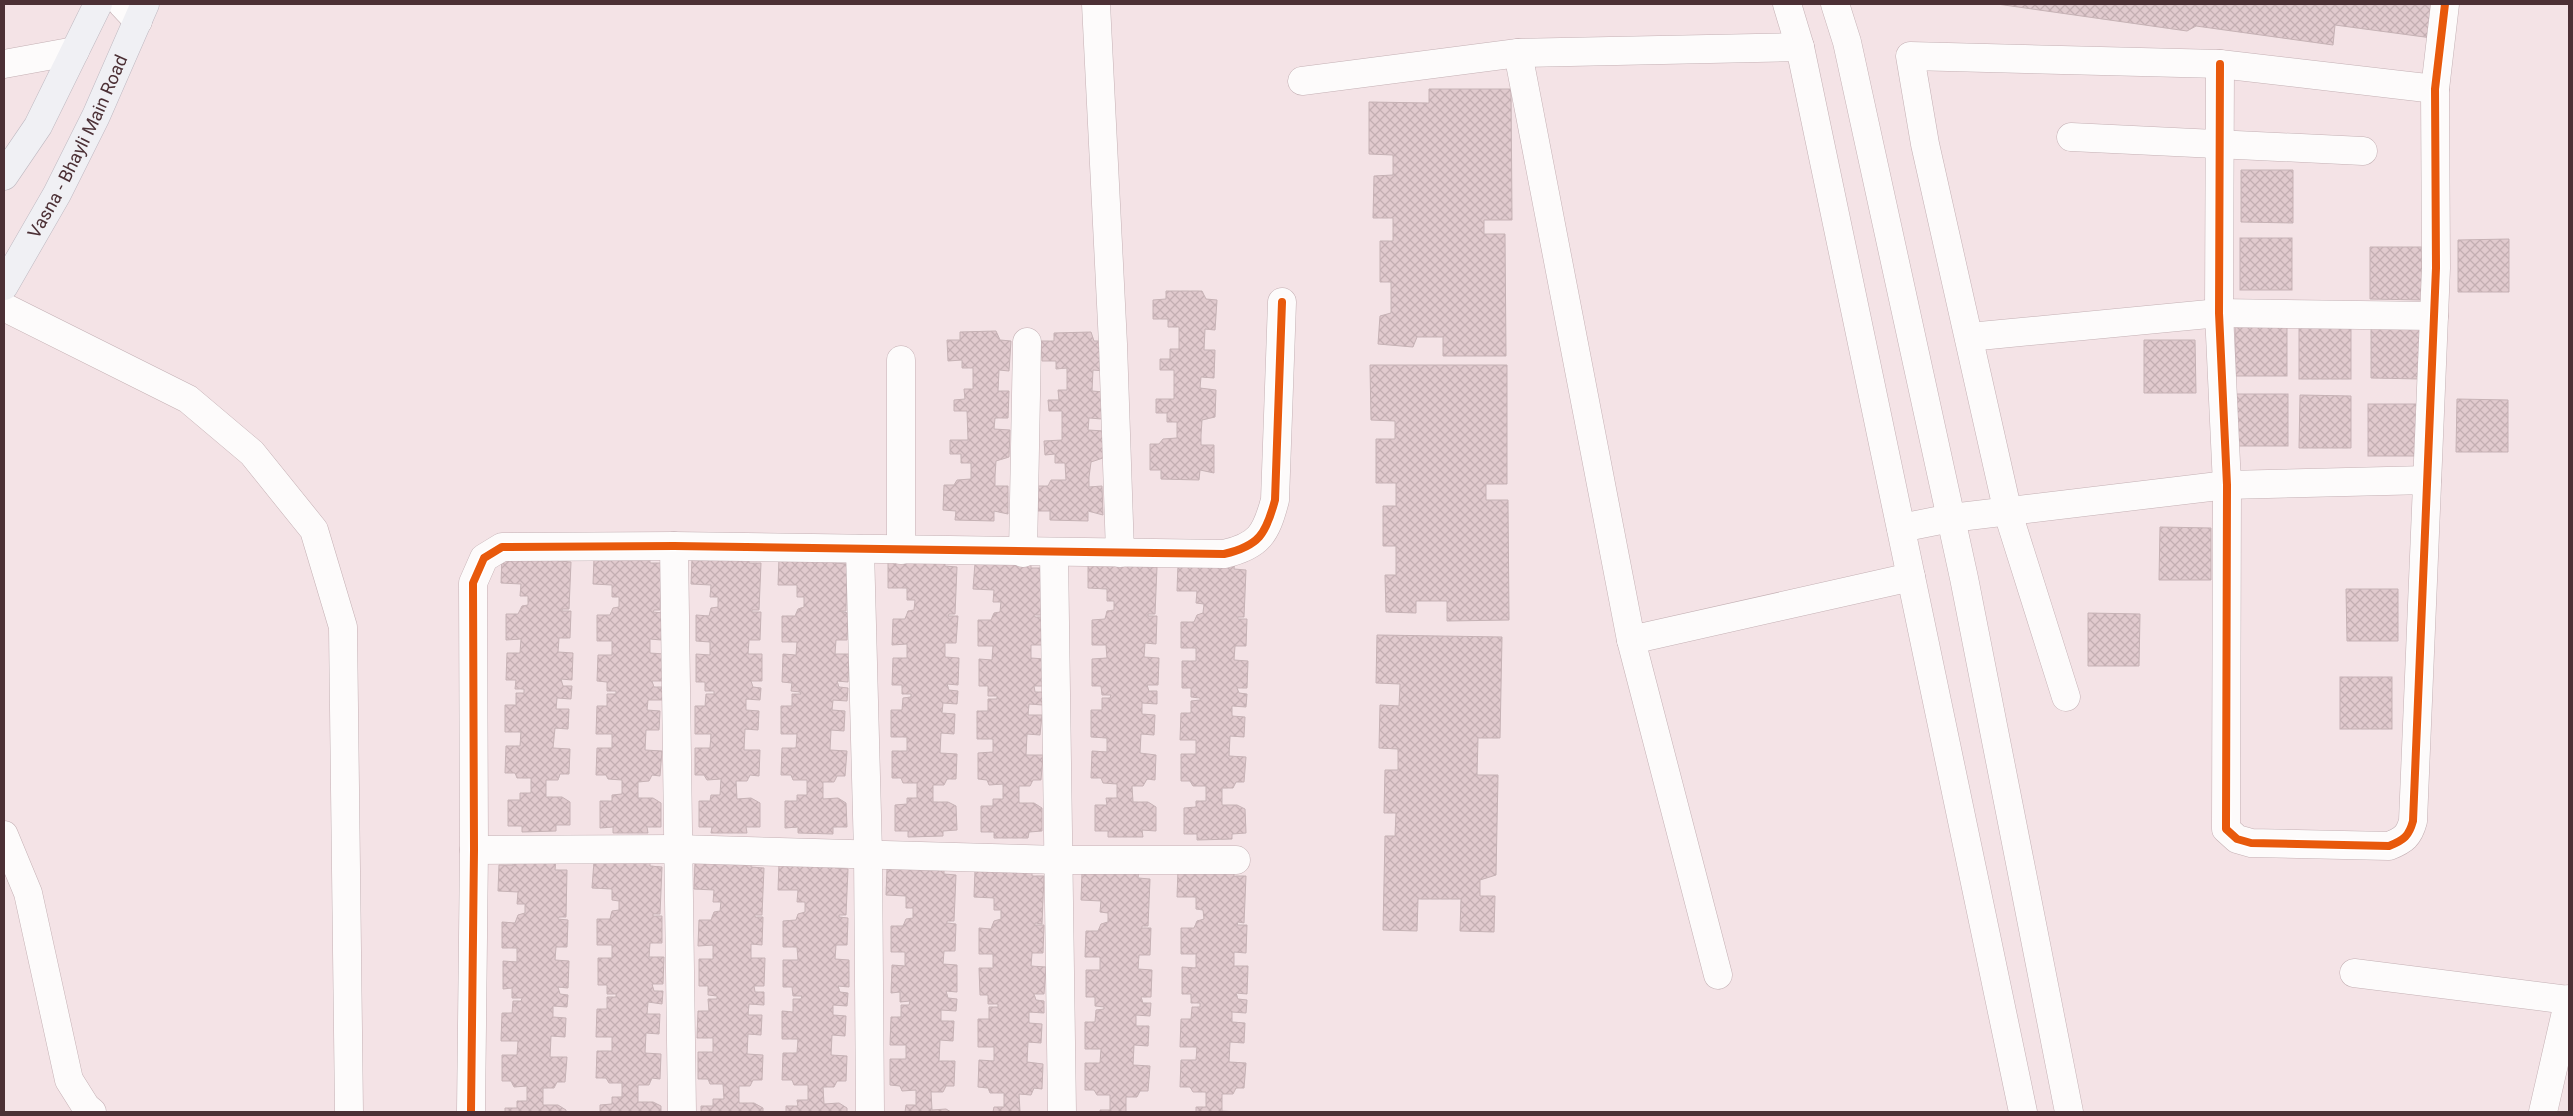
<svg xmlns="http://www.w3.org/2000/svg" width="2573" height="1116" font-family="Roboto,sans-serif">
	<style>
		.building { fill: url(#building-cross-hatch); stroke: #c6b2b5 }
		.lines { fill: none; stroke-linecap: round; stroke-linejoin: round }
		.minor-casing { stroke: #c4b0b4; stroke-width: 29 }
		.major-casing { stroke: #beb9c1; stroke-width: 29 }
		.minor { stroke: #fdfbfb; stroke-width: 28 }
		.major { stroke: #f0f0f4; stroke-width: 28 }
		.cycleway-casing { stroke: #fff; stroke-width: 11 }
		.cycleway { stroke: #e8590c; stroke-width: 8 }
		.labels { text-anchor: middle; stroke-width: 4; stroke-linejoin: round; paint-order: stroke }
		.street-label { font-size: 18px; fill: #4c3035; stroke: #fff }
	</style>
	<defs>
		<pattern id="building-cross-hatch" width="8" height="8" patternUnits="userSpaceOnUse" patternTransform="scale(1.25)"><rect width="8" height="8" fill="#e1cace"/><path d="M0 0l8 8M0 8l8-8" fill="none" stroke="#c3aeb2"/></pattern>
	</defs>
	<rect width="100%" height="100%" fill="#f4e3e6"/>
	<g class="building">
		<path d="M1997,4H2437L2432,38L2335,25L2333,45L2196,26L2187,31Z"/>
		<path d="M1429,89H1511L1512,220H1484V234H1505L1506,356H1443V337H1417L1413,347L1378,344L1380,316L1391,313V282H1380V241H1393V218H1373L1374,176L1393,175V155L1369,154V102L1429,103Z"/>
		<path d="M2241,170H2293V223L2241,222Z"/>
		<rect x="2240" y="238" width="52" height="52"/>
		<path d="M2509,239V292H2458V240Z"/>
		<path d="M2370,247H2422V300L2370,299Z"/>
		<path d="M1166,291H1202L1206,299L1217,300L1215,330L1205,329L1204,350H1215L1214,378L1201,377L1200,388L1216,390L1215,417L1202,420L1201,435V445H1214V473L1200,470L1199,480L1161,479V470H1150V444H1159L1163,439L1177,438V422H1167V413H1156V399H1174V370H1160V359H1170V349H1179V327H1168V319H1153V300L1166,299Z"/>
		<rect x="2235" y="324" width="52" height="52"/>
		<path d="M2371,326H2422V379L2371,378Z"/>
		<rect x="2299" y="327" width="52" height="52"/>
		<path d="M996,331L1000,340L1011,341L1009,371L999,370L998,391H1009L1008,418H995L994,429L1010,430L1009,457L996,461L995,476V486H1008V514L994,511V521L955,520L956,511L943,510L944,485H954L957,480L971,479V463H961V454H950V440H968L967,411H954V400L965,399L964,389H973V368H962V360L948,361L947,340H960V332Z"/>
		<path d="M1091,332L1094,341H1105L1104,371L1093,370L1092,391L1104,392L1102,419L1089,418L1088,430L1104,431L1103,458L1091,462L1089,477V487L1102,486L1103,515L1088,511V521L1050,520V511H1038V486H1048L1051,480H1066L1065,463H1055V454L1045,455L1044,441L1062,440V411H1049L1048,400H1059L1058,390H1067V368L1056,369V361H1042L1041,341H1054V333Z"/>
		<path d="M2144,340H2195L2196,393H2144Z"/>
		<path d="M1370,365H1507V484H1486V500H1508L1509,620L1447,621V601H1416V613L1386,612L1385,575H1396V546H1383V506H1396V483H1376V439H1395V421L1371,420Z"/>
		<rect x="2236" y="394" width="52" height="52"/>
		<path d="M2300,395L2351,396V448H2299Z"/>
		<path d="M2457,399L2508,400V452H2456Z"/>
		<rect x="2368" y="404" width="52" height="52"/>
		<path d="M2160,527L2211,528V580H2159Z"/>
		<path d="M559,551V561L571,562L569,609H562V611H571L570,638H559L558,652L573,653L572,680L561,679L563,686H572L571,699L557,698L556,709H569L568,729L555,728L553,748L570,749L569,774H560L558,780H546V797H562L570,802V825H556V831L522,832V826H508V800H520V793H531V778H517L515,773H505L506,746H520L521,732H505V705H516V693H524V689H515L516,680H506L507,653H520L521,639L506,640V614H518L522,606L528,605V596H520L521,584L501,583L502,556Z"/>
		<path d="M749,552V563H761L759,610H752V612H761L760,640H749L748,654H762V681H751L753,687L761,688L760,700L746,699V710L759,711L758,730L745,729L744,750H760L759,776L750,775L747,781H736L737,799L751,798L760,803V827H746L747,833H711L712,827H699V801H710L711,795H720L721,779L707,780L704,775H695V748H710L711,734H695V706H705L706,694H714V691H705V682H696V654L710,655V642L696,641V615L709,616L711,608L718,607V597H710L711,585L691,584L692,558Z"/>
		<path d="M836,552L835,563L847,564L846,611H839L848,613L847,640H836L835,654H849L848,682L837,681L839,687L848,688L847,701L833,700L832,710L845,711L844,731L831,730L830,750L847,751L845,776H837L834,782H823V799L838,798L846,803L847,827H833V834L798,833V827L785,828V801H797V795H807V780H793L791,775H781L782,748H796L797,734H781V706H792V694H801L800,692L791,691L792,683L782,682L783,654L796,655L797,642H782V616H795L798,609L804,607V597H797V585H778L779,558Z"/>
		<path d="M650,553V563H662L660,610H654L653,612L663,613L661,640L650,639V653L664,654L663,681H652L654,687H663L662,700H648L647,710L660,711L659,730H646L645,750L662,751L660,776L652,775L649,781L638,782V798H653L661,803V827H647L648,833H613V827L600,828V801H612V795L622,794V780L608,779L606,775H596L597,748H612V734H596L597,706H607V694H616V691H607V682L597,681L598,655H612V641H597V615H610L613,608L619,607V597H612V585L593,584L594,558Z"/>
		<path d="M945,556V566L957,567L955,614H949L948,616H958L956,643H945V657L959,658L958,685L947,684L949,690L958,691L957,704L943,703L942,713L955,714L954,734L941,733L940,753L957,754L956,779H947L944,785H933V802H948L956,806L957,830L943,831V836L908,837V831H895V805L907,804V798H917V783H903L901,778H892V751H907V737H891V710H902L903,698L911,697V694H902V685H892L893,658H907V644L892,645L893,619H905L908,611L914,610L915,600H907V588H888V561Z"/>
		<path d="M1145,556L1144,567H1157L1155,614H1148V616H1157L1156,644L1145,643L1144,657L1159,658L1158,685H1147L1149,691H1157V704L1142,703V714L1155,715L1154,735L1141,734L1140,753L1156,755L1155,780L1147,779L1143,786H1132L1133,802H1148L1156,807V831L1142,830L1143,837H1108V831H1095V805H1107L1106,798H1117V784L1103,783L1101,778H1091L1092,751L1107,752V738L1091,737V710H1102V698H1110L1111,695H1102L1101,686H1092V659L1107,658L1106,645H1092V620L1105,619L1107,611L1114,610V601H1107V589L1088,588V561Z"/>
		<path d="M1031,557V568H1043L1041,615H1034L1035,617H1043L1042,645H1031V658L1045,659L1044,686H1034L1035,692H1044L1043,705L1029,704L1028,715H1042L1040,735L1027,734L1026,755H1043L1041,780H1033L1030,786H1019V803H1034L1042,808V831L1029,832L1028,838H994V832H981V806H993V799H1003V784L989,785L987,780L978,779V753L993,752V739H977V711H988V699H997V696H988V686H979V659L992,660L993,646H978V620H991L994,613L1000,612L1001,602H993L994,590L973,589L975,563Z"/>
		<path d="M1235,559L1234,569L1246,570L1244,617H1238V619H1247L1246,646H1235L1234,660L1248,661L1247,688H1237L1239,693L1247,694L1246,707L1232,706V716L1245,717L1244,737L1230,736L1229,756L1246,757L1244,782H1236L1233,788H1222V805H1237L1245,809L1246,833L1232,834V839L1197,840V834H1184V808L1196,807V801H1206V786H1193L1190,781H1181V754H1196V740H1180L1181,713H1191V701L1200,700V698L1191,697V688H1182V661H1196V648H1181V622H1194L1197,615L1203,613L1204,604L1196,603L1197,591H1177L1178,564Z"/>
		<path d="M2346,589H2398V641H2347Z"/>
		<path d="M2088,613L2140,614L2139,666H2088Z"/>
		<path d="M1377,635L1502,637L1500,738H1478L1477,775H1498L1496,875L1480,880V896H1495L1494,932L1460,931L1461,899H1418L1417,931L1383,930L1385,836H1395L1396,813H1384L1385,770H1398V749L1379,748L1380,705L1399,706L1400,684L1376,683Z"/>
		<rect x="2340" y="677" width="52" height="52"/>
		<path d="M650,856V866L662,867L660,914H653V916H662V943H650L649,957H664L663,984H652L654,991H663L662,1004L648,1002L647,1014H660L659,1034L646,1033L645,1053L661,1054L660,1079L652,1078L649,1085H638V1102H653L661,1106V1112H600V1105L612,1104V1097H622V1083H609L606,1078H596L597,1051H612V1037H596L597,1009H607V997H616V994H607V985H598V958H612V945H597V919H610L612,911L619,910V901L612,900V889L592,888L594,861Z"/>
		<path d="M514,857L556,859L555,870H567L566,917H559L558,919L568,920L567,947H556L555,960L569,961L568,988L558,987L560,994L568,995L567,1007L553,1006V1017L566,1018L565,1037L551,1036L550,1057H567L565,1082H557L554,1088H543V1105H558L566,1110V1112H505V1108H517V1101H527V1086L514,1087L511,1081H502V1055H517L518,1041H501L502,1013H512L513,1001H521L522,998H512V988L503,989V961L517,962V948H502V922L515,923L518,915L525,913V904H517L518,892L498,891L499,865H513Z"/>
		<path d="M752,857L751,867L764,868L762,915H755V917H763L762,945L751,944V958H765L764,986H754L755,992H764V1005L749,1004L748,1015H762L761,1035L748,1034L747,1054L763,1055L762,1080H753L750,1086H739V1103H754L763,1108V1112H701V1106H713V1099H724L723,1084H710L708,1079H698V1052H713V1038H697L698,1011H709L708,999H717V996L708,995V986H699V959H713V945L698,946L699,920H711L714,912L720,911L721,902H713L714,890L694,889L695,862Z"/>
		<path d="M836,858L835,868L848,869L846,915H839V917L848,918L847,945H836L835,959L849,960V987L838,986L840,992L848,993L847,1006L833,1005V1015L846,1016L845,1036L832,1035L831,1055L847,1056L846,1081H837L834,1087H823L824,1104L839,1103L847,1108V1112H786V1106H798L797,1100H808V1085H794L792,1080H782L783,1053H797L798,1039H782V1011L793,1012V999H801L802,996H793L792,987H783V960H798L797,947H783V921L796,920L798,914L805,912V902H797L798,890H778L779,863Z"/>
		<path d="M902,861L944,863V874L956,875L954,921H947V923L956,924L955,951H944L943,964L957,965V992L946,991L948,998L957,999L956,1011L941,1010V1021H954L953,1041L940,1040L939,1061H955L954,1086H946L943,1092H931L932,1110L946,1109L951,1112H894H905L906,1105H916V1090L902,1091L900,1086L890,1085V1059H906V1045H890L891,1017H901V1005H909L910,1001L900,1002V992L891,993L892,965L905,966V952H891V926H903L906,919L913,918V908H906V896L886,895L887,869H902Z"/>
		<path d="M1032,865V876H1044L1042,924L1035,923V925H1044L1043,953H1032L1031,966L1046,967L1044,994H1034L1036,1000L1044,1001V1013L1029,1012V1023L1042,1024L1041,1043L1028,1042L1027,1062L1043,1064L1042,1089L1034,1088L1031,1095L1019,1094L1020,1112H1037H993L994,1107H1004V1093H990L988,1088L978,1087L979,1060L994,1061V1047H978V1019H989V1007H998V1004H988V995H980L979,968H993V954H979V928L991,929L994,921L1001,919V910H994V898L974,897L975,870Z"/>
		<path d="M1234,865V876H1246L1244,923L1238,922L1237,925H1247L1246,953L1234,952V966H1248L1247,994L1236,993L1238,999L1247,1000L1246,1013L1232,1012V1022L1245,1023L1244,1043L1230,1042L1229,1062L1246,1063L1244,1088H1236L1233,1094H1222V1111L1240,1112H1196V1107H1206V1092H1193L1190,1087H1180L1181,1060H1196L1197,1047H1180L1181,1019H1191L1192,1007H1200V1003H1191V994H1182V967L1196,968V954H1181V928H1194L1197,921L1204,919L1203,910L1196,909V897H1177L1178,870Z"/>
		<path d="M1097,866L1139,868L1138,878L1150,879L1148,926H1142V928H1151L1150,955H1139L1138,969L1152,970L1151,997H1141L1143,1003H1151L1150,1016L1136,1015V1026H1149L1148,1046L1134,1045L1133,1065L1150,1066L1148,1091H1140L1137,1097H1126V1112H1100V1110H1110V1095H1097L1094,1090H1085V1063H1100L1101,1049H1085V1022H1095L1096,1010L1104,1009V1007L1095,1006V997H1086V970H1100V957H1085L1086,931H1098L1101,924L1108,922V913L1100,912L1101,901L1081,900L1082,873L1096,874Z"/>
	</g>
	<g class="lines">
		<g class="minor-casing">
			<g id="minor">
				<path d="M122,4L138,21"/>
				<path d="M1096,4L1113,344L1120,553"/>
				<path d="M1787,4L1800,47L2023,1112"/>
				<path d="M1835,4L1847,42L1964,578L2069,1112"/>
				<path d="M1518,53L1631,640L1718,975"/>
				<path d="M4,64L75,51"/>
				<path d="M2220,64L2219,313L2227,485L2226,829L2237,839L2251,843L2389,846C2404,840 2409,836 2413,821L2436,268L2435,89L2445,4"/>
				<path d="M1302,81L1518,53L1800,47"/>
				<path d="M2071,137L2363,151"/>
				<path d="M4,307L188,399L252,453L314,530L343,627L349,1112"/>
				<path d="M1969,337L2219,313L2434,316"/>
				<path d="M901,360V550"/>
				<path d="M1901,528L1951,518L2227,485L2427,480"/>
				<path d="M674,546L682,1112"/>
				<path d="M860,549L868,853L870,1112"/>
				<path d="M1023,553L1027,342"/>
				<path d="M1054,553L1062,1112"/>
				<path d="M1631,640L1911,577"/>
				<path d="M2066,697L2008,513L1925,144L1910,56L2220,64L2435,89"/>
				<path d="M4,835L28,893L69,1080L86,1107L92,1112"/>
				<path d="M474,850L678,849L1060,860H1236"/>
				<path d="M2354,973L2568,1000"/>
				<path d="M471,1112L474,850L473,583L484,558L502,547L674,546L1224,554C1259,546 1266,534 1275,500L1282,302"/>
				<path d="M2543,1112L2569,999"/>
			</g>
		</g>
		<g class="major-casing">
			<g id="major">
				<path d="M4,176L38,126L98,4"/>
				<path id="s1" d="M4,286L57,194L96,116L145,4"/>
			</g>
		</g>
		<use href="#minor" class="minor"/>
		<use href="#major" class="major"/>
		<g class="cycleway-casing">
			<g id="cycleway">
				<path d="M2220,64L2219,313L2227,485L2226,829L2237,839L2251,843L2389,846C2404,840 2409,836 2413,821L2436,268L2435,89L2445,4"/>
				<path d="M471,1112L474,850L473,583L484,558L502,547L674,546L1224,554C1259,546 1266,534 1275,500L1282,302"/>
			</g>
		</g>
		<use href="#cycleway" class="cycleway"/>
	</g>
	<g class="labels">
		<g class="street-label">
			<text dy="6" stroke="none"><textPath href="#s1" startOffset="158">Vasna - Bhayli Main Road</textPath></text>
		</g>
	</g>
	<rect width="2573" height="1116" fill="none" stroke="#4c3035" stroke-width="10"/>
</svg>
